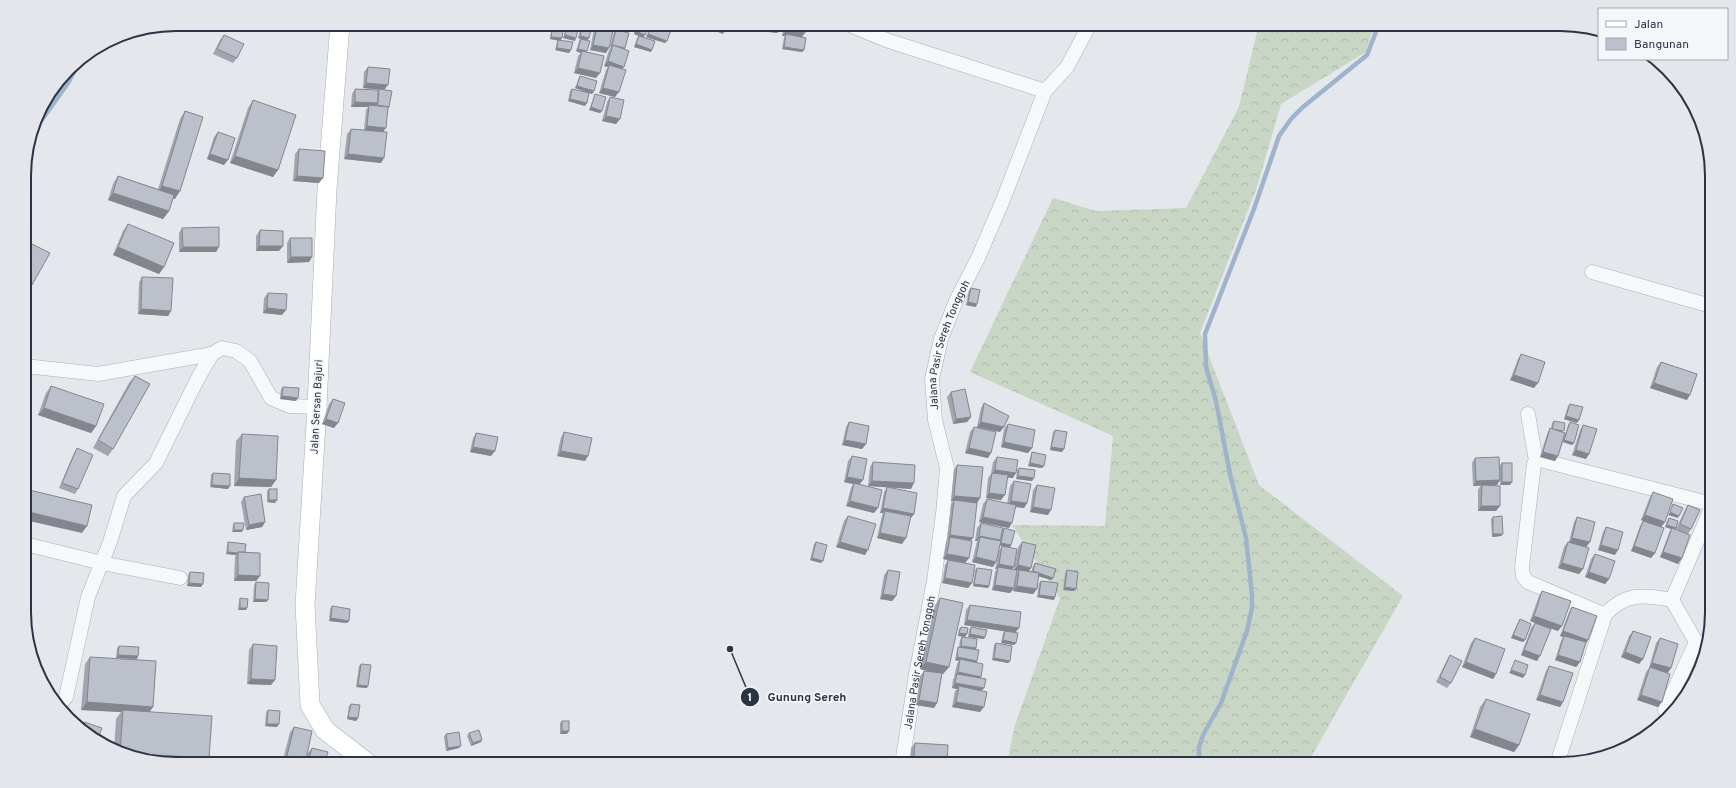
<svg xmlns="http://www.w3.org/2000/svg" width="1736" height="788" font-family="Overpass,sans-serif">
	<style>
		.forest { fill: url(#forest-crowns) }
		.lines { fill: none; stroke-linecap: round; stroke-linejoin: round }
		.stream { stroke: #9fb4cc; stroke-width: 4.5 }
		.street-casing { stroke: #a9aeb7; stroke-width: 15 }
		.secondary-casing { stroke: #a9aeb7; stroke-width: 20 }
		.street { stroke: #f7f8fa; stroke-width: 14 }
		.secondary { stroke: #fff; stroke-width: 19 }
		.wall { fill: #a1a5ae }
		.shaded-wall { fill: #83868d }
		.building { fill: #bbc0ca; stroke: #83868d }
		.labels { text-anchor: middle; stroke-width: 3.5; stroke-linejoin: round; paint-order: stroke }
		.street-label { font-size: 11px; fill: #2b3445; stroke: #f4f6f9 }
		.rim { fill: none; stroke: #2b3445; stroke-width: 2 }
		.leader { fill: none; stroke: #2b3445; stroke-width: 1.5 }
		.callout-dot { fill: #2b3445; stroke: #f4f6f9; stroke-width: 1.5 }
		.mark-label { font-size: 12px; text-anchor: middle; font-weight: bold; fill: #fff }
		.callout-label { font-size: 12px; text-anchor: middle; font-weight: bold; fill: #2b3445; stroke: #f4f6f9; stroke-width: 3.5; stroke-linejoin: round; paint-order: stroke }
	</style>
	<defs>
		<pattern id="forest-crowns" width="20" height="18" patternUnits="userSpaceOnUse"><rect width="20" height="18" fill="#c9d6c5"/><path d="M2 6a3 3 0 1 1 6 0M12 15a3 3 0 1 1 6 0" fill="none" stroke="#adb8ab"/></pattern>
	</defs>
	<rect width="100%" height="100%" fill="#e4e7ec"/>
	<path class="forest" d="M1259,24H1374L1366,52L1281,104L1257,187L1200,333L1259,485L1403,596L1307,764H1007L1014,728L1060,598L1012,525L1105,526L1113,436L970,372L1053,198L1096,211L1186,208L1239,107Z"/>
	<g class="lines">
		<g class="stream">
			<path d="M34,131L68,83L81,59"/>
			<path d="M1199,764V747L1203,735L1221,703L1247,631L1252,608V595L1246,538L1230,474L1216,401L1206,367L1205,334L1254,209L1279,136L1291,119L1303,107L1367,55L1379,24"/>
		</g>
		<g class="street-casing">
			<g id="street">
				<path d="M847,24L889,41L1045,91"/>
				<path d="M1592,272L1711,306"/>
				<path d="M25,366L98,374L212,354"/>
				<path d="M1528,414L1536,461L1534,464L1522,567L1523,576L1528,582L1605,615"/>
				<path d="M1536,461L1540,460L1712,504"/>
				<path d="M25,544L102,563L180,578"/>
				<path d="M1672,600L1712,506"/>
				<path d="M58,707L66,697L88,597L110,542L124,496L156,463L198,378L212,354L222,348L236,351L250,361L271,398L290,406L317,407"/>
				<path d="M1665,710L1696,642"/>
				<path id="s1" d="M902,764L916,674L934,581L943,514L947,468L935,420L932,379L941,339L956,301L978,258L1003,200L1045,91L1067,67L1090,24"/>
				<path d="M1557,764L1605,615C1625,592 1644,595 1672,600L1696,642L1705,645"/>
			</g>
		</g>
		<g class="secondary-casing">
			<path id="secondary" d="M340,24L327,189L317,407L305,605L310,705L325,730L369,764"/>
		</g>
		<use href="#street" class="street"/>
		<use href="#secondary" class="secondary"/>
	</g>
	<g class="wall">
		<path d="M552,24H564L562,38L560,40L571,50L569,53L555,50L557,42L558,40L550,39Z"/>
		<path d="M567,24H576L575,41L563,38Z"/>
		<path d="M582,24L588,40L586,52L596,78L574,73L578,56L581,53L576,51L579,41L580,39L578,38L581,26Z"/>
		<path d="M597,24H604L603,25L607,26V24H626L623,29L614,27L606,53L590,50L594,29Z"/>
		<path d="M637,24H649L643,37L651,52L634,47L637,38L639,36H640L634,34Z"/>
		<path d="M651,24L665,43L646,37L650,26Z"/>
		<path d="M770,24H780L779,31L777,33L769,32Z"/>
		<path d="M784,24H806L802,37L804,50L802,52L782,49L784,37L785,36H782Z"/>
		<path d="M616,30L625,48L624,49L622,69L615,97L599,93L606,70L608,67L604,66L609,50L611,47H610L614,32Z"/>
		<path d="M224,35L237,58L233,63L213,54L220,40Z"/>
		<path d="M368,67L384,90L363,88L364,72Z"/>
		<path d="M580,76L594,91L592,94L575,88L579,78Z"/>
		<path d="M355,89L378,91L379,89L389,107L387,110L383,132L381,163L344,159L347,134L351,129L364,130L366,110L368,107H351L352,94Z"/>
		<path d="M572,89L585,106L568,101L570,91Z"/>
		<path d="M595,94L602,111L600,113L589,110L594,97Z"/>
		<path d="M610,97L616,124L602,121L607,102Z"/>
		<path d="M253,100L273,177L230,163L248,108Z"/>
		<path d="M185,111L175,199L173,198L169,211L163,219L108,200L113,184L118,176L158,189L180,119Z"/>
		<path d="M218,132L224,165L207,159L214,137Z"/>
		<path d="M299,149L319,183L293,181L295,154Z"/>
		<path d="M128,224L164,267L159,274L113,255L123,231Z"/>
		<path d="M182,228L216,252H179V233Z"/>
		<path d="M260,230L279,251H256V236Z"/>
		<path d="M290,238L312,257L309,262L287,263V243Z"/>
		<path d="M24,240L32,285L27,292L25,291Z"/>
		<path d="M142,277L171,311L168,316L138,314L139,282Z"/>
		<path d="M971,288L976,307L966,305L969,290Z"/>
		<path d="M268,293L282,315L263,313L264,298Z"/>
		<path d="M1521,354L1534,388L1510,380L1518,359Z"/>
		<path d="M1661,362L1687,400L1650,388L1657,367Z"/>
		<path d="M135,376L113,449L108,456L93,448L129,383Z"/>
		<path d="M51,386L96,426L91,433L38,415L46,393Z"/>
		<path d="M283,387L296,401L280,399L281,389Z"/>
		<path d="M951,392L971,417L967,422L953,424L947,397Z"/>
		<path d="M333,399L334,428L322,424L329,404Z"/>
		<path d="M984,403L1000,432L980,428L988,458L965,453L970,432L974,427H977L981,408Z"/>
		<path d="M1570,404L1577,423L1564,419L1568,406Z"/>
		<path d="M1554,421L1563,432L1565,435L1568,425L1570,422L1574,443L1572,445L1563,442L1555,461L1540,457L1547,434L1550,428L1551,429L1552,423Z"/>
		<path d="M849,422L866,444L862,449L842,445L846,427Z"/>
		<path d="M1008,424L1032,448L1028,453L1001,447L1004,429Z"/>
		<path d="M1583,425L1586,459L1572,455L1580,430Z"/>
		<path d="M1055,430L1064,449L1062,452L1050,450L1053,432Z"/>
		<path d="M564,432L585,461L557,456L561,437Z"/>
		<path d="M476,433L491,456L470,452L473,438Z"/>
		<path d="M242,434L276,480L271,487L234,486L236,441Z"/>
		<path d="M77,448L78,489L75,494L59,488L74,453Z"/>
		<path d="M1032,452L1042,468L1028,466L1031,455Z"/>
		<path d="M852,456L860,484L874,513L846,506L851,488L853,484L844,482L848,461Z"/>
		<path d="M997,457L1013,478H1007L1001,500L986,498L988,478L991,474L993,462Z"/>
		<path d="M1475,458L1500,475V465L1502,463L1510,485H1500V480L1497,485H1484L1496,511H1478V490L1481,485L1473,486L1472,463Z"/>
		<path d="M873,462L911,489L889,487L914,514L910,519L902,544L877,538L882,516L883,513H880L884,492L887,487L868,486L870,467Z"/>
		<path d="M957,465L980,498L977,503L970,541L969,558L965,563L943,559L946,542L947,540L951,505L953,501H951L954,470Z"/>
		<path d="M1019,468L1032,481L1016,479L1017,470Z"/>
		<path d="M213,473L228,489L210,487L211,475Z"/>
		<path d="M1014,481L1027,503L1024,508L1015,507L1009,528L979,522L983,504L987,499L1007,504L1010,486Z"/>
		<path d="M1037,485L1048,515L1030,512L1033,490Z"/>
		<path d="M269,489L275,503L267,502V491Z"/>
		<path d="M1653,492L1665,522L1661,527L1641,520L1650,497Z"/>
		<path d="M244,497L265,522L262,527L246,530L241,502Z"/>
		<path d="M1688,505L1691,529L1688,534L1682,558L1678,564L1660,557L1669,533L1671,529L1665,527L1667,521L1669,518L1676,528L1675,529L1683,532L1676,529L1685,510Z"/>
		<path d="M848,516L865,555L836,547L844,521Z"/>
		<path d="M1493,517L1501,536L1492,537L1491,519Z"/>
		<path d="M1577,517L1590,542L1586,547L1583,569L1579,574L1558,568L1564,547L1568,542H1569L1574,522Z"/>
		<path d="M1643,521L1655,553L1651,558L1631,551L1640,526Z"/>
		<path d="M234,523L242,532H232L233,525Z"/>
		<path d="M981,523L1000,540L999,541H1000L1003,531L1004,528L1010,548L1000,545L993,567L972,562L977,541H975L977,528Z"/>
		<path d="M1606,527L1615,555L1598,550L1603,532Z"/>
		<path d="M228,542L245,552L260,576L256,581H234L235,557L236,555L226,554L227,545Z"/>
		<path d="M816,542L821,563L810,560L814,544Z"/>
		<path d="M1022,542L1029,571L1031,572L1033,566L1035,563L1053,578L1051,580L1038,576L1037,589L1033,594L1013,591L1016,575L1018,571H1016L1014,588L1010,593L992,590L995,572L997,569H995L999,551L1002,546L1012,569H1014L1018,547Z"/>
		<path d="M1595,554L1609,579L1605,584L1585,577L1591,559Z"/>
		<path d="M948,560L972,583L968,588L942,583L945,565Z"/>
		<path d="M977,568L988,588L973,586L975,570Z"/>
		<path d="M888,570L896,596L892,601L880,599L884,575Z"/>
		<path d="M1067,570L1076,589L1074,591L1063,590L1065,573Z"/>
		<path d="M190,572L201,587L187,586L188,575Z"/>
		<path d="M1041,581L1055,597L1054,600L1037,597L1039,583Z"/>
		<path d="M256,582L268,600L266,602H253L254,585Z"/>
		<path d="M1542,591L1558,631L1530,621L1539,596Z"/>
		<path d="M240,598L246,610H238L239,601Z"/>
		<path d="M940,598L949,667L943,674H942L937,703L934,708L916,705L920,676L924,671L930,672L920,669L935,605Z"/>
		<path d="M970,605L1015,633L1016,643L1014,645L1001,643L1003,633L1005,631L964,625L966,610Z"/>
		<path d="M332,606L349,621L347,623L329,621L330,609Z"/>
		<path d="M1572,607L1586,643L1580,662L1576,667L1555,660L1561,641L1563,637L1560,636L1569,612Z"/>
		<path d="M1520,619L1525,640L1523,642L1511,638L1518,622Z"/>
		<path d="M1535,623L1537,661L1521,655L1531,628Z"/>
		<path d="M961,627L967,634L965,637L958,636L959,629Z"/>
		<path d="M971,627L984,639L968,637L969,630Z"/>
		<path d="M1633,631L1643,659L1639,664L1621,657L1629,636Z"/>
		<path d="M962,637L976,648L975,650L977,661L976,662L981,677L980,678L982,691L980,712L952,707L955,691L957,689L952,688L953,679L955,677H954L957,664L959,661L955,660L957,650L959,647L960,640Z"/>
		<path d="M1475,638L1496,674L1493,679L1462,667L1471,643Z"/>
		<path d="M1660,638L1671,668L1668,673L1658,707L1637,700L1646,672L1649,668L1656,643Z"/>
		<path d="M996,643L1010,661L1008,663L992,660L994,645Z"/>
		<path d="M253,644L271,685L247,684L249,650Z"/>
		<path d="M119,646L138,656L137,659L116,658L117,648Z"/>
		<path d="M1450,655L1451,683L1447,688L1436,682L1447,660Z"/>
		<path d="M90,657L153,707L150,711L176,764L118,752L114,750L116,719L121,712L81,710L85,664Z"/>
		<path d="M361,664L367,688L356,687L359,666Z"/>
		<path d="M1549,666L1563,702L1560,707L1536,700L1546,671Z"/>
		<path d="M1486,699L1519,745L1514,752L1470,737L1480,707Z"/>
		<path d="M351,704L358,718L356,721L347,719L349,706Z"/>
		<path d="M268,710L277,727L265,726L266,712Z"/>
		<path d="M562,721L567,734H560V723Z"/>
		<path d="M84,722L83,732L79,728Z"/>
		<path d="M294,727L305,764H282L290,732Z"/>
		<path d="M469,733L481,742L471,746L467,736Z"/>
		<path d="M446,734L459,748L446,751L444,737Z"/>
		<path d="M915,743L947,764H910L911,748Z"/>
		<path d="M312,748L325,761L336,764H305L308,753Z"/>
	</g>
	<g class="shaded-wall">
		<path d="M361,24H391L388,28L359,26Z"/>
		<path d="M608,24H626L623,29L607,26Z"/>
		<path d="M664,24H668L678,27L677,30L663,25Z"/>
		<path d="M685,24H694L695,25L694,27Z"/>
		<path d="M700,24H713L726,29L723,34L699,25Z"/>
		<path d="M771,29L779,31L777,33L769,32Z"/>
		<path d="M786,30L805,33L801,38L786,34L785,36H782Z"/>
		<path d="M635,31L645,35L643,38L634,34Z"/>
		<path d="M648,34L667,41L665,43L646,37Z"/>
		<path d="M565,35L576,38L575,41L563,38Z"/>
		<path d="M580,36L589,38L587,41L578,38Z"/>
		<path d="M551,37L562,38L560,41L550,39Z"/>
		<path d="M636,44L652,50L651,52L634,47Z"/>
		<path d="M593,45L609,48L606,53L590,50Z"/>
		<path d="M612,45L625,48L624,50L613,45L611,47H610Z"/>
		<path d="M784,47L804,50L802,52L782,49Z"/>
		<path d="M557,48L571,50L569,53L555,50Z"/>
		<path d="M578,49L587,51H582L581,53L576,51Z"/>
		<path d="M608,61L624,67L620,72L609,65L608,67L604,66Z"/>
		<path d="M578,68L600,73L596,78L574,73Z"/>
		<path d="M366,83L388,85L384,90L363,88Z"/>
		<path d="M577,86L594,91L592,94L575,88Z"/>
		<path d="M603,88L619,92L615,97L599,93Z"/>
		<path d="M570,99L587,103L585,106L568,101Z"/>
		<path d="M355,102L378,103L374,108L369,105L368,107H351Z"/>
		<path d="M591,107L602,111L600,113L589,110Z"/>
		<path d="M606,116L620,119L616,124L602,121Z"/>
		<path d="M367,126L386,128L382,133L364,131Z"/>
		<path d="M210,154L228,160L224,165L207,159Z"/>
		<path d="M348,154L384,158L381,163L344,159Z"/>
		<path d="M235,156L278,170L273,177L230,163Z"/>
		<path d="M297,176L323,178L319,183L293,181Z"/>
		<path d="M162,186L180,191L175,199L157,193Z"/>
		<path d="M113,193L169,211L163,219L108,200Z"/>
		<path d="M259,246H283L279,251H256Z"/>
		<path d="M118,247L164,267L159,274L113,255Z"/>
		<path d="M183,247H219L216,252H179Z"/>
		<path d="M291,257H312L309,262L287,263Z"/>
		<path d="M968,302L977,304L976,307L966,305Z"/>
		<path d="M267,308L286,310L282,315L263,313Z"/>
		<path d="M141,309L171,311L168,316L138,314Z"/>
		<path d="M1514,375L1538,383L1534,388L1510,380Z"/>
		<path d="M1654,383L1690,395L1687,400L1650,388Z"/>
		<path d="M282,396L298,398L296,401L280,399Z"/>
		<path d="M44,408L96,426L91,433L38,415Z"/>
		<path d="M1566,416L1579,420L1577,423L1564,419Z"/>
		<path d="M971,417L967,422L953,424L956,419Z"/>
		<path d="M326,419L338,423L334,428L322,424Z"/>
		<path d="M981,422L1004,427L1000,432L977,427Z"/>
		<path d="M845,440L866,444L862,449L842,445Z"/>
		<path d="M1564,440L1574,443L1572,445L1563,442Z"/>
		<path d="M1004,442L1032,448L1028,453L1001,447Z"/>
		<path d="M473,447L495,451L491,456L470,452Z"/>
		<path d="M1051,447L1064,449L1062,452L1050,450Z"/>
		<path d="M969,448L991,453L988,458L965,453Z"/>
		<path d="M1576,450L1589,454L1586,459L1572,455Z"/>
		<path d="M561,451L588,456L585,461L557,456Z"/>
		<path d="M1543,452L1558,456L1555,461L1540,457Z"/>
		<path d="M1030,463L1044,466L1042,468L1028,466Z"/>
		<path d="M995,470L1016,473L1013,478L991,475Z"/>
		<path d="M1018,476L1034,478L1032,481L1016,479Z"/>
		<path d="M847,477L863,480L859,485L854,483L853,484L844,482Z"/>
		<path d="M239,478L276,480L271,487L234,486Z"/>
		<path d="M1500,480L1497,485L1473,486L1476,481Z"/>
		<path d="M872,481L914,483L911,489L868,486Z"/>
		<path d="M1502,482H1512L1510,485H1500Z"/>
		<path d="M212,485L230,486L228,489L210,487Z"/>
		<path d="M989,493L1005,495L1001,500L986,498Z"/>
		<path d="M954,496L980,498L977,503L951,501Z"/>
		<path d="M269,500H277L275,503L267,502Z"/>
		<path d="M850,501L878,508L874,513L846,506Z"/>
		<path d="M1011,501L1027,503L1024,508L1007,506Z"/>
		<path d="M1481,506H1500L1496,511H1478Z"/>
		<path d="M1033,507L1051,510L1048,515L1030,512Z"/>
		<path d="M883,508L914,514L910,519L885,511L883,513H880Z"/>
		<path d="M25,511L87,526L82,533L25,520Z"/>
		<path d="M1670,512L1679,516L1678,518L1668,515Z"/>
		<path d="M1645,515L1665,522L1661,527L1641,520Z"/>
		<path d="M983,517L1012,523L1009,528L979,522Z"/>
		<path d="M265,522L262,527L246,530L249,525Z"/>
		<path d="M1667,525L1676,528L1674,531L1672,528L1671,529L1665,527Z"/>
		<path d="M234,530H243L242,532H232Z"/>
		<path d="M880,533L906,538L902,544L877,538Z"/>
		<path d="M1493,534H1503L1501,536L1492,537Z"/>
		<path d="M950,535L973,538L969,543L950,537L947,540Z"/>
		<path d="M979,536L1000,540L997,545L980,537L977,541H975Z"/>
		<path d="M1572,538L1590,542L1586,547L1569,543Z"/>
		<path d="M840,542L868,550L865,555L836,547Z"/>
		<path d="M1001,543L1011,545L1010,548L999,545Z"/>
		<path d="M1601,545L1618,550L1615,555L1598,550Z"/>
		<path d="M1634,546L1655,553L1651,558L1631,551Z"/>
		<path d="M228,552L238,553L236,555L226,554Z"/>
		<path d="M1663,552L1682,558L1678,564L1660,557Z"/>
		<path d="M947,554L969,558L965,563L943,559Z"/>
		<path d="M976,557L996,562L993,567L972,562Z"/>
		<path d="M812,558L823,561L821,563L810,560Z"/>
		<path d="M1562,563L1583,569L1579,574L1558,568Z"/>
		<path d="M999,564L1014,567L1010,572L998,567L997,569H995Z"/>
		<path d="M1018,565L1031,568L1028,573L1019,570L1018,571L1014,570Z"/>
		<path d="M1033,571L1053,578L1051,580L1031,574Z"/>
		<path d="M1589,572L1609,579L1605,584L1585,577Z"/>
		<path d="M238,575L260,576L256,581H234Z"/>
		<path d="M945,578L972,583L968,588L942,583Z"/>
		<path d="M189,583L203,584L201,587L187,586Z"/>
		<path d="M974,584L989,586L988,588L973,586Z"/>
		<path d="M995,585L1014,588L1010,593L992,590Z"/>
		<path d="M1017,586L1037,589L1033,594L1013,591Z"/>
		<path d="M1065,587L1076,589L1074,591L1063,590Z"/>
		<path d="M883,594L896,596L892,601L880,599Z"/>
		<path d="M1039,595L1055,597L1054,600L1037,597Z"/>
		<path d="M255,599L268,600L266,602H253Z"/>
		<path d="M240,608H247L246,610H238Z"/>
		<path d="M1534,616L1562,626L1558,631L1530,621Z"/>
		<path d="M331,618L349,621L347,623L329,621Z"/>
		<path d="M967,620L1019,628L1015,633L964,625Z"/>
		<path d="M1563,631L1588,640L1585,645L1564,636L1563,637L1560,636Z"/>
		<path d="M959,633L967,634L965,637L958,636Z"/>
		<path d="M970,634L985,637L984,639L968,637Z"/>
		<path d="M1513,635L1525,640L1523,642L1511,638Z"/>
		<path d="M1003,640L1016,643L1014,645L1001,643Z"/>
		<path d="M961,646L976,648L974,651L959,649Z"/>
		<path d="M1524,650L1540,656L1537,661L1521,655Z"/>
		<path d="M1625,652L1643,659L1639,664L1621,657Z"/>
		<path d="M118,655L138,656L137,659L116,658Z"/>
		<path d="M1558,655L1580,662L1576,667L1555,660Z"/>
		<path d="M957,657L977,661L975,663L960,659L959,661L955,660Z"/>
		<path d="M994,658L1010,661L1008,663L992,660Z"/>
		<path d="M926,662L949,667L943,674L920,669Z"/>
		<path d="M1466,662L1496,674L1493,679L1462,667Z"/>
		<path d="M1652,663L1671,668L1667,673L1649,668Z"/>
		<path d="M1511,670L1525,675L1523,678L1509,673Z"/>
		<path d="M958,672L981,677L977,682L957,674L954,677Z"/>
		<path d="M251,679L275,680L271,685L247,684Z"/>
		<path d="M955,683L984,688L980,693L959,686L957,689L952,688Z"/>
		<path d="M358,685L368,686L367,688L356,687Z"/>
		<path d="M1540,695L1563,702L1560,707L1536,700Z"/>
		<path d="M1641,695L1662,702L1658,707L1637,700Z"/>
		<path d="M919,700L937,703L934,708L916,705Z"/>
		<path d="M87,702L153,707L148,714L123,710L121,712L81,710Z"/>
		<path d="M956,702L984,707L980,712L952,707Z"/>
		<path d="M348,717L358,718L356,721L347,719Z"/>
		<path d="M267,724H279L277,727L265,726Z"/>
		<path d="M1475,729L1519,745L1514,752L1470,737Z"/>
		<path d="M562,731H569L567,734H560Z"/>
		<path d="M482,740L481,742L471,746L473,743Z"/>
		<path d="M461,746L459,748L446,751L448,748Z"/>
		<path d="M120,753L209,758L206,764H176Z"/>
	</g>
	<g class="building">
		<path d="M553,24H564L562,38L551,37Z"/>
		<path d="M568,24H576L579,25L576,38L565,35Z"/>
		<path d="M583,24L592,26L589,38L580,36Z"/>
		<path d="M598,24L614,27L609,48L593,45Z"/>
		<path d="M638,24H649L645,35L635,31Z"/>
		<path d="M652,24L671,30L667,41L648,34Z"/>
		<path d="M668,24H680L678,27Z"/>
		<path d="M713,24H728L726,29Z"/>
		<path d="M772,24H780L779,31L771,29Z"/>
		<path d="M786,24H806L805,33L786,30Z"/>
		<path d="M616,30L629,33L625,48L612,45Z"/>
		<path d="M786,34L806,38L804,50L784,47Z"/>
		<path d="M224,35L244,44L237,58L217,49Z"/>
		<path d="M639,36L655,41L652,50L636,44Z"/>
		<path d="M581,39L590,41L587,51L578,49Z"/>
		<path d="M558,40L573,42L571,50L557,48Z"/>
		<path d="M613,45L629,51L624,67L608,61Z"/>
		<path d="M582,51L604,56L600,73L578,68Z"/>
		<path d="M609,65L626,70L619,92L603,88Z"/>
		<path d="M368,67L390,69L388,85L366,83Z"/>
		<path d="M580,76L597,81L594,91L577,86Z"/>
		<path d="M355,89L378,90V103L355,102Z"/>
		<path d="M379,89L392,91L389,107L377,105L378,103Z"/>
		<path d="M572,89L589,93L587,103L570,99Z"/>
		<path d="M595,94L606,97L602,111L591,107Z"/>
		<path d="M610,97L624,100L620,119L606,116Z"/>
		<path d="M253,100L296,115L278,170L235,156Z"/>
		<path d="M369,105L388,107L386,128L367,126Z"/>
		<path d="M185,111L203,117L180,191L162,186Z"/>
		<path d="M351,129L387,132L384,158L348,154Z"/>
		<path d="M218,132L235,138L228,160L210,154Z"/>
		<path d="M299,149L325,151L323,178L297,176Z"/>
		<path d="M118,176L174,195L169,211L113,193Z"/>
		<path d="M128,224L174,243L164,267L118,247Z"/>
		<path d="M219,227V247H183L182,228Z"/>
		<path d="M260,230L283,231V246H259Z"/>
		<path d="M290,238H312V257H291Z"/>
		<path d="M24,240L50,253L32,285L25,281Z"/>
		<path d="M142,277L173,278L171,311L141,309Z"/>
		<path d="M971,288L980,290L977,304L968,302Z"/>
		<path d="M268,293L287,294L286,310L267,308Z"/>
		<path d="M1521,354L1545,362L1538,383L1514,375Z"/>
		<path d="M1661,362L1697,374L1690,395L1654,383Z"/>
		<path d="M135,376L150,384L113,449L98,440Z"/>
		<path d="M51,386L104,404L96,426L44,408Z"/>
		<path d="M283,387L299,388L298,398L282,396Z"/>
		<path d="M965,389L971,417L956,419L951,392Z"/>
		<path d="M333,399L345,403L338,423L326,419Z"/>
		<path d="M984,403L1009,416L1004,427L981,422Z"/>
		<path d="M1570,404L1583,407L1579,420L1566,416Z"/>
		<path d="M1554,421L1565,423L1564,431L1552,429Z"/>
		<path d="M849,422L869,426L866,444L845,440Z"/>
		<path d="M1570,422L1579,425L1574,443L1564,440Z"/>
		<path d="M1008,424L1035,430L1032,448L1004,442Z"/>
		<path d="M1583,425L1597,429L1589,454L1576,450Z"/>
		<path d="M974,427L996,432L991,453L969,448Z"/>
		<path d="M1550,428L1565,433L1558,456L1543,452Z"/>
		<path d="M1055,430L1067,432L1064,449L1051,447Z"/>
		<path d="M564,432L592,438L588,456L561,451Z"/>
		<path d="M476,433L498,437L495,451L473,447Z"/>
		<path d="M242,434L278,436L276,480L239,478Z"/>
		<path d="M77,448L93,455L78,489L62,483Z"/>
		<path d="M1032,452L1046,455L1044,466L1030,463Z"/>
		<path d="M852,456L867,459L863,480L847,477Z"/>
		<path d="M997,457L1018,460L1016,473L995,470Z"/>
		<path d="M1499,457L1500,480L1476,481L1475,458Z"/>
		<path d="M873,462L915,465L914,483L872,481Z"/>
		<rect x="1502" y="463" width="10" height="19"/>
		<path d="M957,465L983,467L980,498L954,496Z"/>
		<path d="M1019,468L1035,470L1034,478L1018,476Z"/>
		<path d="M213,473L230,474V486L212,485Z"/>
		<path d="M992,473L1008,475L1005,495L989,493Z"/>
		<path d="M1014,481L1031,484L1027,503L1011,501Z"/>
		<path d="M854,483L882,490L878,508L850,501Z"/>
		<path d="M1037,485L1055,488L1051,510L1033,507Z"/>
		<path d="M1482,485L1500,486V506H1481Z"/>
		<path d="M887,487L917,493L914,514L883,508Z"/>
		<path d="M25,489L92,505L87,526L25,511Z"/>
		<rect x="269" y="489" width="8" height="11"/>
		<path d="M1653,492L1673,499L1665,522L1645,515Z"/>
		<path d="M261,494L265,522L249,525L244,497Z"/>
		<path d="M987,499L1016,505L1012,523L983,517Z"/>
		<path d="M954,500L977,503L973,538L950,535Z"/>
		<path d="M1673,504L1683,508L1679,516L1670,512Z"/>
		<path d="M1688,505L1700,510L1691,529L1680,524Z"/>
		<path d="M885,511L911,516L906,538L880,533Z"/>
		<path d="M848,516L876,524L868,550L840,542Z"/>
		<path d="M1502,516L1503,534H1493V517Z"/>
		<path d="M1577,517L1595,522L1590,542L1572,538Z"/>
		<path d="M1669,518L1678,521L1676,528L1667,525Z"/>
		<path d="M1643,521L1664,528L1655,553L1634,546Z"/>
		<path d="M234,523H244L243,530H234Z"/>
		<path d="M981,523L1003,528L1000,540L979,536Z"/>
		<path d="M1606,527L1623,532L1618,550L1601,545Z"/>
		<path d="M1004,528L1015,531L1011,545L1001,543Z"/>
		<path d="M1672,528L1690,535L1682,558L1663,552Z"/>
		<path d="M950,537L972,541L969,558L947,554Z"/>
		<path d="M980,537L1001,541L996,562L976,557Z"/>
		<path d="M228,542L246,544L245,552H238V553L228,552Z"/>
		<path d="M816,542L827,545L823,561L812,558Z"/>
		<path d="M1022,542L1036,545L1031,568L1018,565Z"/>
		<path d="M1568,542L1589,548L1583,569L1562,563Z"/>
		<path d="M1002,546L1017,549L1014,567L999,564Z"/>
		<path d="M238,552L260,553V576L238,575Z"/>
		<path d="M1595,554L1615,561L1609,579L1589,572Z"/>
		<path d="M948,560L975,565L972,583L945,578Z"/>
		<path d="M1035,563L1056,569L1053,578L1033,571Z"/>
		<path d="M998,567L1017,570L1014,588L995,585Z"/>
		<path d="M977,568L992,570L989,586L974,584Z"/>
		<path d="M888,570L900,572L896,596L883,594Z"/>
		<path d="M1019,570L1039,573L1037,589L1017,586Z"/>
		<path d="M1067,570L1078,572L1076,589L1065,587Z"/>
		<path d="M190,572L204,573L203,584L189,583Z"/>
		<path d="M1041,581L1058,583L1055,597L1039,595Z"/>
		<path d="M256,582L269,583L268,600L255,599Z"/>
		<path d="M1542,591L1571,601L1562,626L1534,616Z"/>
		<path d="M240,598L248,599L247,608H240Z"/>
		<path d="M940,598L963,603L949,667L926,662Z"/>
		<path d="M970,605L1021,612L1019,628L967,620Z"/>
		<path d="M332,606L350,609L349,621L331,618Z"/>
		<path d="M1572,607L1597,616L1588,640L1563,631Z"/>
		<path d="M1520,619L1531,624L1525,640L1513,635Z"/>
		<path d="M1535,623L1551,629L1540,656L1524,650Z"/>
		<path d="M961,627L968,628L967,634L959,633Z"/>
		<path d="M971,627L987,630L985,637L970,634Z"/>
		<path d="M1005,631L1018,633L1016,643L1003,640Z"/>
		<path d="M1633,631L1651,637L1643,659L1625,652Z"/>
		<path d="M1564,636L1586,642L1580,662L1558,655Z"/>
		<path d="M962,637L977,639L976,648L961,646Z"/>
		<path d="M1475,638L1505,649L1496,674L1466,662Z"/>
		<path d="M1660,638L1678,644L1671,668L1652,663Z"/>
		<path d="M996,643L1012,646L1010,661L994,658Z"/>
		<path d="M253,644L277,646L275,680L251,679Z"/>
		<path d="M119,646L139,647L138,656L118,655Z"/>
		<path d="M958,647L979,650L977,661L957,657Z"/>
		<path d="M1450,655L1462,661L1451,683L1440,677Z"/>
		<path d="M90,657L156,661L153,707L87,702Z"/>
		<path d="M960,659L983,664L981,677L958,672Z"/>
		<path d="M1515,660L1528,665L1525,675L1511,670Z"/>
		<path d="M361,664L371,665L368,686L358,685Z"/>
		<path d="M1549,666L1573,673L1563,702L1540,695Z"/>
		<path d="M1650,667L1670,674L1662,702L1641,695Z"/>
		<path d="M924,671L942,673L937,703L919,700Z"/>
		<path d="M957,674L986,679L984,688L955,683Z"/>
		<path d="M959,686L987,692L984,707L956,702Z"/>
		<path d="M1486,699L1530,714L1519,745L1475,729Z"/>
		<path d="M351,704L360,705L358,718L348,717Z"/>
		<path d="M123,710L212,716L209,758L120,753Z"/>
		<path d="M268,710L280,711L279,724H267Z"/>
		<rect x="562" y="721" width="7" height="10"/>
		<path d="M84,722L102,728L97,741L83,732L81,730Z"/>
		<path d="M294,727L312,731L305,764H285Z"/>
		<path d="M479,730L482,740L473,743L469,733Z"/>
		<path d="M459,732L461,746L448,748L446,734Z"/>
		<path d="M915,743L948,745L947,764H913Z"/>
		<path d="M312,748L328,752L325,761L336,764H307Z"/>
		<path d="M356,758L365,764H352Z"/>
	</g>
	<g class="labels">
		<g class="street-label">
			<text dy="4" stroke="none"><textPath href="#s1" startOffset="427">Jalana Pasir Sereh Tonggoh</textPath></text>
			<text transform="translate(316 407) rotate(-87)" y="4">Jalan Sersan Bajuri</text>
			<text dy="4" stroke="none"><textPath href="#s1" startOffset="103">Jalana Pasir Sereh Tonggoh</textPath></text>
		</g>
	</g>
	<path d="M0 0H1736V788H0ZM176 31H1560A145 145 0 0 1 1705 176V612A145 145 0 0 1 1560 757H176A145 145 0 0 1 31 612V176A145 145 0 0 1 176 31Z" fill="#e4e6eb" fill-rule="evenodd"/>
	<path class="rim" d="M176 31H1560A145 145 0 0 1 1705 176V612A145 145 0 0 1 1560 757H176A145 145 0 0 1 31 612V176A145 145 0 0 1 176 31Z"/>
	<path class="leader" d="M730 649L750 697"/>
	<g class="callout-dot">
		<circle cx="730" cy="649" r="4"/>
		<circle cx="750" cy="697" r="10"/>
	</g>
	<g class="mark-label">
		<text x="750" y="701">1</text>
	</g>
	<g class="callout-label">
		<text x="807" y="701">Gunung Sereh</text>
	</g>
	<rect x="1598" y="8" width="130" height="52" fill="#f4f6f9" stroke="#a4a8b1"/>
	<rect x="1606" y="21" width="20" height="6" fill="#ffffff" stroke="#a4a8b1"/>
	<text x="1634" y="28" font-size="12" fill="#2b3445">Jalan</text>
	<rect x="1606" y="38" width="20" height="12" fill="#bbc0ca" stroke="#a4a8b1"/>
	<text x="1634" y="48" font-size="12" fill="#2b3445">Bangunan</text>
</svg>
